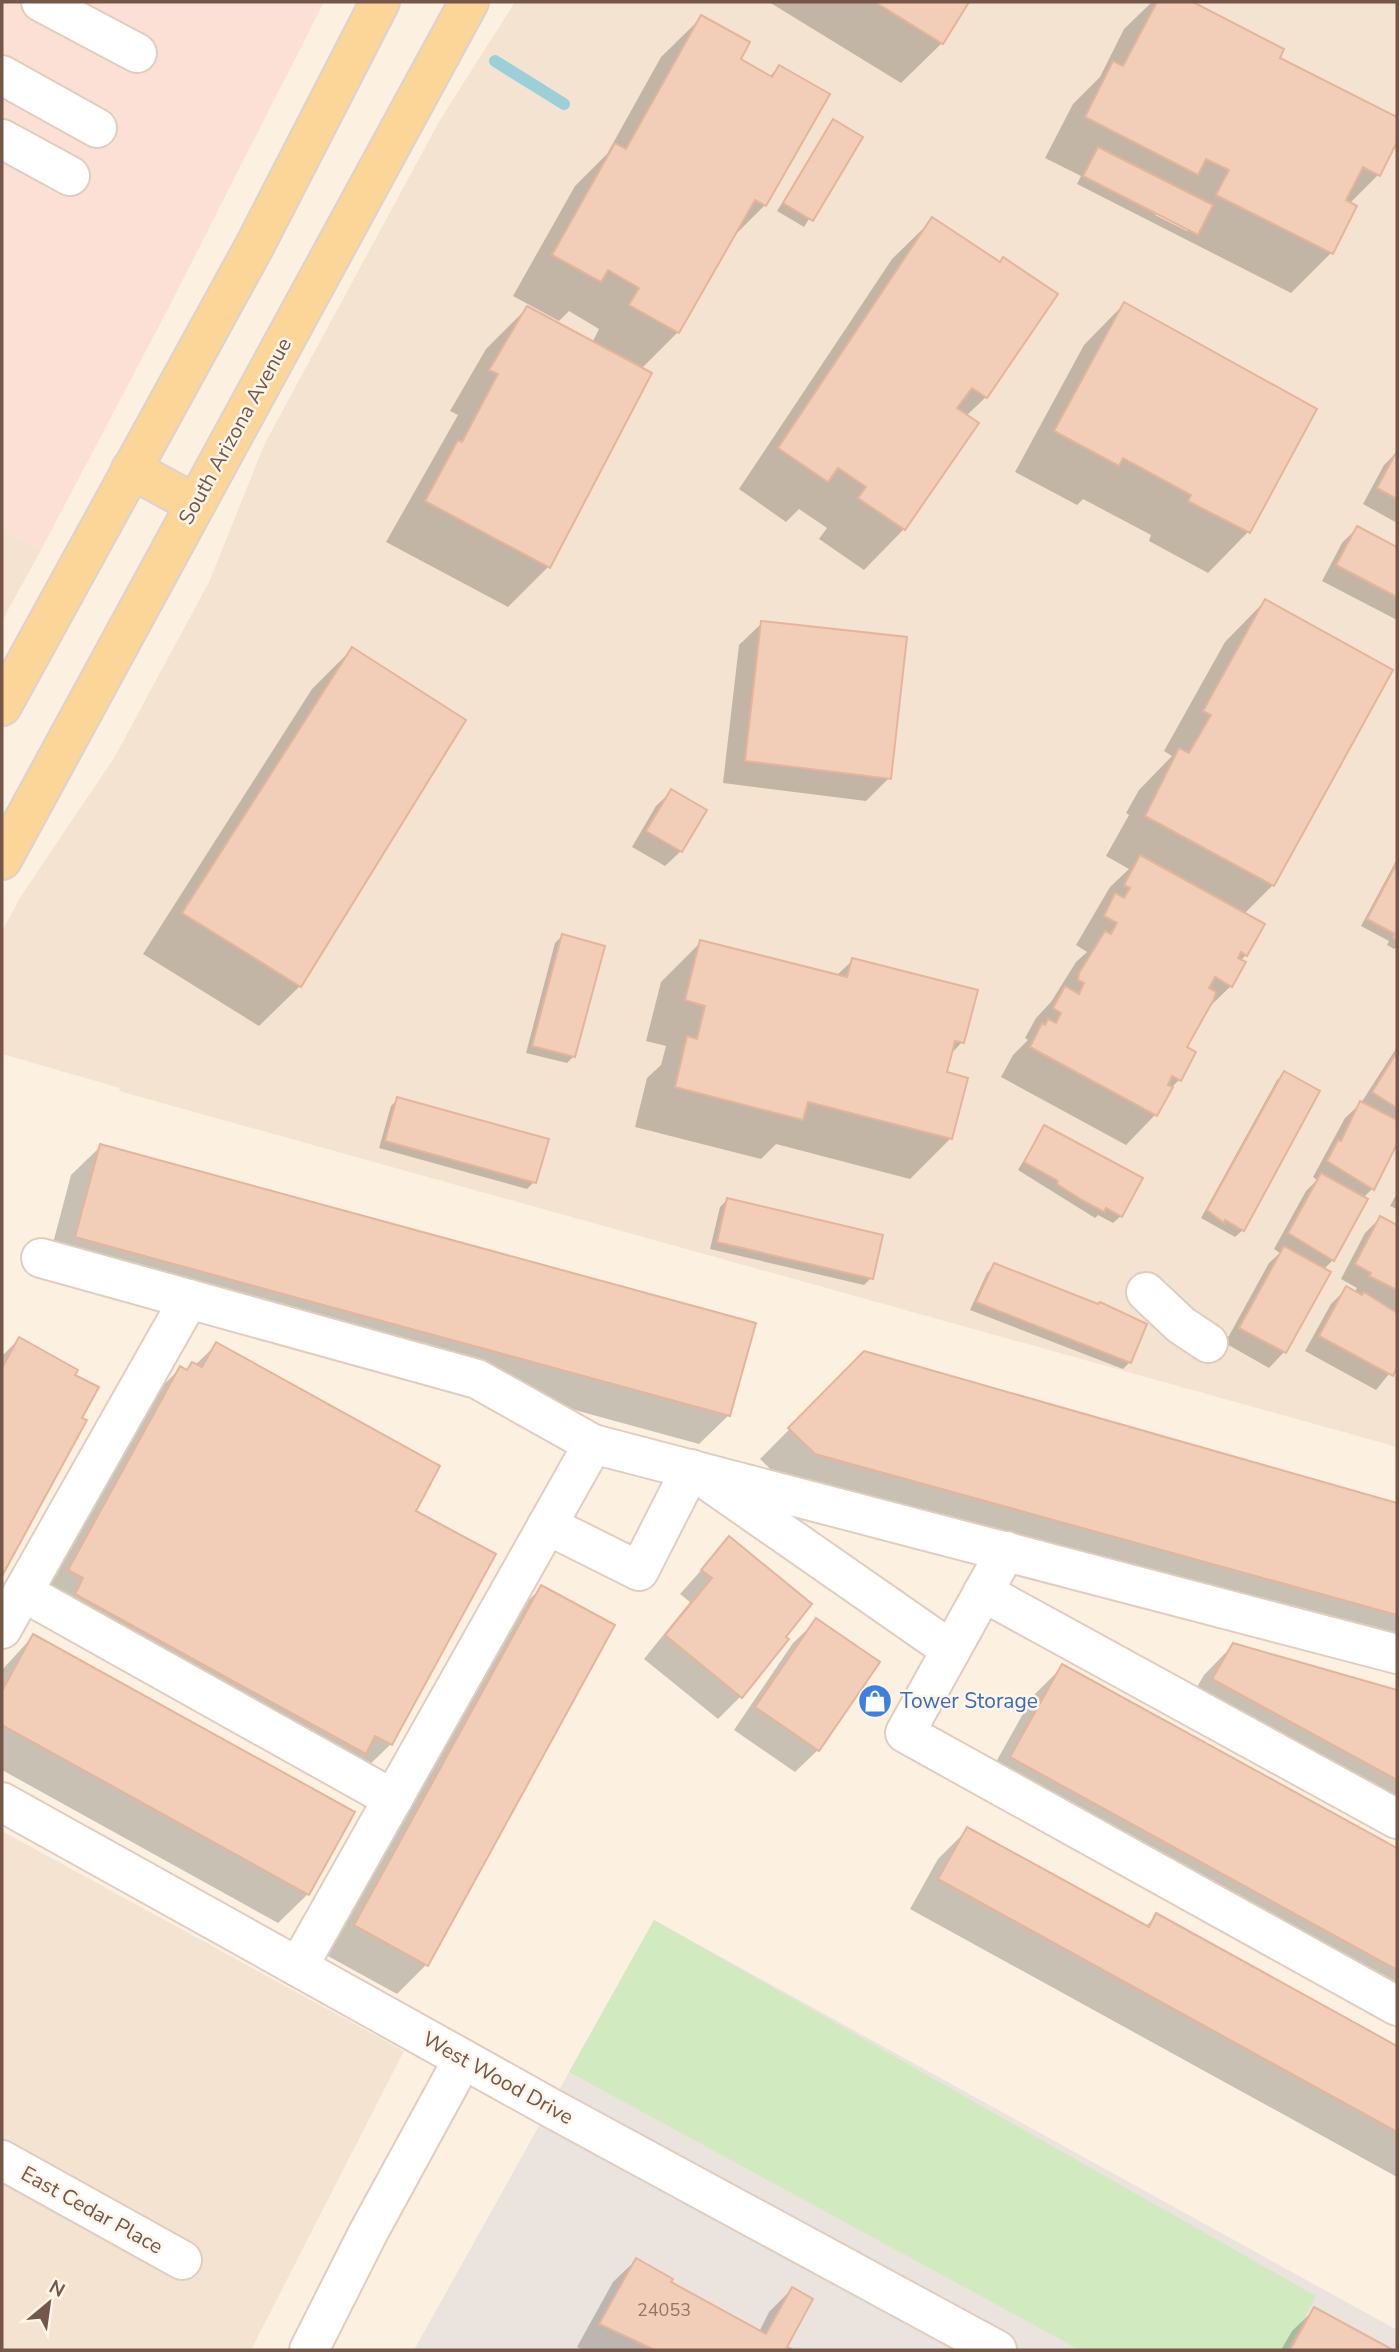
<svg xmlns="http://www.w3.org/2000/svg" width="1399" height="2352" font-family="'Nunito Sans',sans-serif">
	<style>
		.residential { fill: #f4e3d0 }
		.commercial { fill: #fde0d5 }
		.industrial { fill: #ebe3dd }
		.green { fill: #d2eac0 }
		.shadow { fill: #0003; fill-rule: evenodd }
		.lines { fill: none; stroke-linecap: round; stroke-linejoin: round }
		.stream { stroke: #9cd0d8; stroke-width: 12 }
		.building { fill: #f2ceb9; stroke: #e5b499; stroke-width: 2 }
		.minor-casing { stroke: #e1cdbd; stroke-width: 42 }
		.major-casing { stroke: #dbd3cf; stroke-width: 42 }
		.minor { stroke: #fff; stroke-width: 38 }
		.major { stroke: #fcd598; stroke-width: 38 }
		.labels { text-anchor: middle; stroke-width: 5; stroke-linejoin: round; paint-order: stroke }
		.number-label { font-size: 18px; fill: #947564 }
		.street-label { font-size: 21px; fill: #745748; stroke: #fff5e8 }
		.shop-label { font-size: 21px; fill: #366cbe; stroke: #fff5e8; text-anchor: start }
	</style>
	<rect width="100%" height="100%" fill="#fcf1e1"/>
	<g class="residential">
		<path d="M515,2H1397V1447L119,1091L120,1088L2,1054V931L21,896L114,758L209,582L265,443L441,118Z"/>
		<path d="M2,529L41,550L2,621Z"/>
		<path d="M2,1831L404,2051L251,2350H2Z"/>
	</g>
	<path class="commercial" d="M2,2H324L168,309L41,550L2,529Z"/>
	<path class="industrial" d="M654,1920L1397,2330V2350H414Z"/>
	<path class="green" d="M654,1920L1316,2296L1287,2350H1080L569,2072Z"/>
	<g class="shadow">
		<path d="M769,2H967L942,43L901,83Z"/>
		<path d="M1152,2H1189L1282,50L1278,59L1397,119V138L1378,175L1349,204L1331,253L1291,293L1077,184L1081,176L1045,158L1073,104L1100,77L1124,29ZM1158,213L1189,228L1187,231L1155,215Z"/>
		<path d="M702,17L739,59L769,77L779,67L765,205L730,240L678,332L641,369L548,567L508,607L386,542L458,415L450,411L486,349L527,308L592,343L599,329L569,311L559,321L513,296L575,186L607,154L661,57Z"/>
		<path d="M833,121L860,138L804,227L777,211Z"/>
		<path d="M933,219L986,397L966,416L904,529L864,570L819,539L827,528L799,509L786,522L739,489L892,259Z"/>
		<path d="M1124,304L1315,409L1248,532L1208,573L1149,541L1151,535L1083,499L1077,505L1015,472L1084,345Z"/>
		<path d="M1397,452V523L1363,504L1384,465Z"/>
		<path d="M1357,528L1397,549V620L1322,581L1342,543Z"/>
		<path d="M1265,601L1273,885L1244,914L1246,955L1240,961L1231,986L1205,1011L1185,1048L1179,1080L1169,1090L1155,1115L1126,1145L1001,1077L1013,1055L1028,1040L1025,1038L1036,1018L1051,1002L1076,962L1087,952L1076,945L1110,887L1129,869L1106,856L1129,815L1126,813L1139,790L1172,756L1164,751L1225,642Z"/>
		<path d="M762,623L889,778L866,801L723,783L739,645Z"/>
		<path d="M352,649L300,986L259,1026L143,954L312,689Z"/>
		<path d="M672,791L681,851L665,866L632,847L656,806Z"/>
		<path d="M1397,859V946L1394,949L1387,945L1389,941L1361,926Z"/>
		<path d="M562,936L574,1056L567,1063L526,1053L555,943Z"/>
		<path d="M701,942L836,976L853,960L962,1042L950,1055L945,1074L951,1138L910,1179L776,1144L761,1159L635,1127L647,1078L661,1065L666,1046L646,1041L661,982Z"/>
		<path d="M1397,1047V1140L1372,1189L1363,1198L1333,1260L1324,1269L1329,1272L1284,1352L1269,1368L1225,1343L1269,1263L1280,1253L1274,1249L1306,1191L1317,1180L1313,1177L1345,1118L1361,1103Z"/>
		<path d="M1284,1073L1243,1230L1235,1237L1201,1218L1277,1080Z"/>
		<path d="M398,1099L534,1182L527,1189L379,1148L391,1106Z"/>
		<path d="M1044,1127L1121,1216L1113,1223L1098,1215L1095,1218L1018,1170Z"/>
		<path d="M101,1146L729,1415L699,1444L47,1266L71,1175Z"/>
		<path d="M1397,1193V1209L1390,1206Z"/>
		<path d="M728,1199L871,1278L864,1285L710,1249L720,1207Z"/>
		<path d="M1380,1218L1397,1227V1364L1376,1390L1305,1351L1331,1304L1346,1289L1354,1293L1357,1288L1341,1279L1365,1233Z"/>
		<path d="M994,1265L1130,1362L1123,1369L970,1310L987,1273Z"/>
		<path d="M19,1339L85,1421L2,1572V1356Z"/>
		<path d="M216,1345L413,1511L391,1744L361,1773L39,1599L151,1398L180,1368L185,1371L192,1364L195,1365Z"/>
		<path d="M865,1353L1397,1505V1653L785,1483L760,1459Z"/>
		<path d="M729,1539L741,1696L718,1719L644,1659L690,1602L680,1594Z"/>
		<path d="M542,1587L426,1965L397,1994L326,1955L512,1616Z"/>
		<path d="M816,1621L818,1750L795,1772L734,1730L793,1643Z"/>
		<path d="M33,1636L308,1894L278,1923L2,1770V1670Z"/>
		<path d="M1233,1645L1397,1692V1825L1184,1709L1204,1675Z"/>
		<path d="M1063,1666L1397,1850V2015L982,1787L1033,1696Z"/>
		<path d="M968,1829L1145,1927L1156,1916L1397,2048V2177L910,1909L938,1859Z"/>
		<path d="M636,2260L669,2283L759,2332L769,2312L792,2289L785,2348L790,2350H583L577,2347L613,2282Z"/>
		<path d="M1315,2309L1390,2350H1281L1292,2331Z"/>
	</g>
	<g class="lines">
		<path class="stream" d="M495,61L564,104"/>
	</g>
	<g class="building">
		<path d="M875,2H969L943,44Z"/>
		<path d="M1157,2H1193L1284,49L1280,58L1397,117V142L1380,176L1363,167L1346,200L1357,206L1333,254L1216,195L1229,170L1206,159L1198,175L1085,117L1113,61L1123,66Z"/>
		<path d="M701,15L750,42L741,59L772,77L779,65L830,94L766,206L755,200L679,333L629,305L639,288L608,270L601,282L552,255L615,143L626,149Z"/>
		<path d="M833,119L863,137L813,221L783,203Z"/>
		<path d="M1098,147L1213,205L1198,235L1083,176Z"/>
		<path d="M932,217L1000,262L1003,257L1058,294L987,398L972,388L957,408L979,423L905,530L858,498L866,487L838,468L828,482L778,448Z"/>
		<path d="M1124,302L1317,409L1250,533L1188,501L1191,495L1123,458L1119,466L1054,431Z"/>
		<path d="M527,306L652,373L550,568L425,501L458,440L462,442L498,374L489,370Z"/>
		<path d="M1397,451V499L1377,488Z"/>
		<path d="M1357,526L1397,547V597L1336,565Z"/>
		<path d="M1265,599L1393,670L1274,886L1145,816L1179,748L1189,753L1211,715L1203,711Z"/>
		<path d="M761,621L907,637L891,779L745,761Z"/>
		<path d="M352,647L466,720L301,987L182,913Z"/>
		<path d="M671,789L707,810L682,852L646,831Z"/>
		<path d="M1140,855L1265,924L1247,956L1241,952L1238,958L1246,962L1232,987L1215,977L1209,988L1216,992L1214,999L1187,1047L1196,1052L1181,1081L1172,1076L1168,1085L1173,1087L1157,1116L1030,1047L1042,1023L1045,1025L1048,1019L1056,1023L1061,1013L1053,1008L1065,986L1079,994L1084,983L1078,980L1079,973L1105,931L1111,934L1117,923L1104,916L1115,893L1124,898L1130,888L1124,885Z"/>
		<path d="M1397,863V940L1393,938L1395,934L1367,919Z"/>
		<path d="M562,934L605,946L575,1057L532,1046Z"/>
		<path d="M700,940L847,977L852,958L978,990L964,1043L955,1041L947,1072L968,1078L952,1139L808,1102L803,1120L675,1087L687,1036L697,1039L705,1006L685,1000Z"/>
		<path d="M1397,1052V1108L1372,1092Z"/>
		<path d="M1284,1071L1320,1091L1244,1231L1225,1220L1224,1223L1207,1210Z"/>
		<path d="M397,1097L549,1139L536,1183L385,1141Z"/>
		<path d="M1360,1101L1397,1120V1144L1374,1190L1327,1161L1338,1140L1341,1141Z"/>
		<path d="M1044,1125L1143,1178L1122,1217L1106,1208L1104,1212L1082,1200L1057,1184L1058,1181L1024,1162Z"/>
		<path d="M100,1144L756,1323L730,1416L75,1237Z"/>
		<path d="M1321,1173L1368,1199L1334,1261L1288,1233Z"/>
		<path d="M727,1198L883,1235L873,1279L717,1242Z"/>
		<path d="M1380,1216L1397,1225V1290L1369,1276L1371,1273L1355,1264Z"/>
		<path d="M1284,1246L1331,1272L1286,1353L1239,1328Z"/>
		<path d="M994,1263L1098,1304L1100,1302L1147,1324L1131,1363L976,1302Z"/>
		<path d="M1346,1286L1362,1295L1364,1292L1397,1313V1368L1393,1376L1319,1336Z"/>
		<path d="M19,1337L78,1370L75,1375L99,1387L82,1418L87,1420L2,1576V1368Z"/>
		<path d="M216,1342L440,1466L416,1511L496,1554L392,1745L375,1736L366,1754L75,1594L83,1578L68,1570L180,1366L187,1370L192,1362L202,1367Z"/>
		<path d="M864,1351L1397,1503V1615L815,1454L788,1428Z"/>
		<path d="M729,1536L812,1604L786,1637L789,1639L742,1698L665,1635L712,1578L701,1570Z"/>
		<path d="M541,1585L615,1625L428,1966L354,1925Z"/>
		<path d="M816,1618L880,1662L819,1751L755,1707Z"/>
		<path d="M33,1634L355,1812L309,1895L2,1725V1691Z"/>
		<path d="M1233,1643L1397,1690V1780L1212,1679Z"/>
		<path d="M1062,1664L1397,1848V1970L1010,1757Z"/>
		<path d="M967,1827L1149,1927L1156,1913L1397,2046V2132L938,1879Z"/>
		<path d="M636,2258L673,2279L671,2282L766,2334L792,2287L813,2299L787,2347L793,2350H655L599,2324Z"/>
		<path d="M1314,2307L1393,2350H1290Z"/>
	</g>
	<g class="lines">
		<g class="minor-casing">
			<g id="minor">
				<path d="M41,2L137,53"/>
				<path d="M2,75L97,128"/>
				<path d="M2,139L70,176"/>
				<path d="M41,1258L477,1379L593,1444L298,1967"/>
				<path d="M1146,1292L1181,1325L1208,1343"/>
				<path d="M593,1444L1397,1654"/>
				<path d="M547,1525L639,1571L691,1469L951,1650"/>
				<path d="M1006,1551L905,1733L1397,2006"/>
				<path d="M23,1592L393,1799"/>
				<path d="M983,1592L1397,1819"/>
				<path d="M2,1629L189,1299"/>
				<path d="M2,1802L551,2108L997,2350"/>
				<path d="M2,2160L182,2260"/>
				<path d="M309,2350L368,2233L463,2059"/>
			</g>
		</g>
		<g class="major-casing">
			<g id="major">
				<path d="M131,469L195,504"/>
				<path d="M2,706L254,247L380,2"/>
				<path d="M2,860L469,2"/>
			</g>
		</g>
		<use href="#minor" class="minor"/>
		<use href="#major" class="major"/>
	</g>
	<defs>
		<g id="shop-disc" transform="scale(1.75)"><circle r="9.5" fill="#3f7fe0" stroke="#fff5e8"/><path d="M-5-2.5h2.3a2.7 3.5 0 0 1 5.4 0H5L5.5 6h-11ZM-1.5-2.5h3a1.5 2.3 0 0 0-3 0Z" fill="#fff"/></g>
	</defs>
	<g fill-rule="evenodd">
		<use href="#shop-disc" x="875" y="1701"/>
	</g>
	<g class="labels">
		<g class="number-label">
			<text x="664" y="2316">24053</text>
		</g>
		<g class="street-label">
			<text transform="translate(235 431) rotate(-61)" y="7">South Arizona Avenue</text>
			<text transform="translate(498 2078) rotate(29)" y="7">West Wood Drive</text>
			<text transform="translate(92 2210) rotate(29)" y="7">East Cedar Place</text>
		</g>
		<g class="shop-label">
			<text x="900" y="1708">Tower Storage</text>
		</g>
	</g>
	<rect width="1399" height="2352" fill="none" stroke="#745748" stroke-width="7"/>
	<g transform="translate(49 2303) rotate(29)" stroke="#fff5e8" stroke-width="5" paint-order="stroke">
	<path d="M0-5L12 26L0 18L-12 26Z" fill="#745748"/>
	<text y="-10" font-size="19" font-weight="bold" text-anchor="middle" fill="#745748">N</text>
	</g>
</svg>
